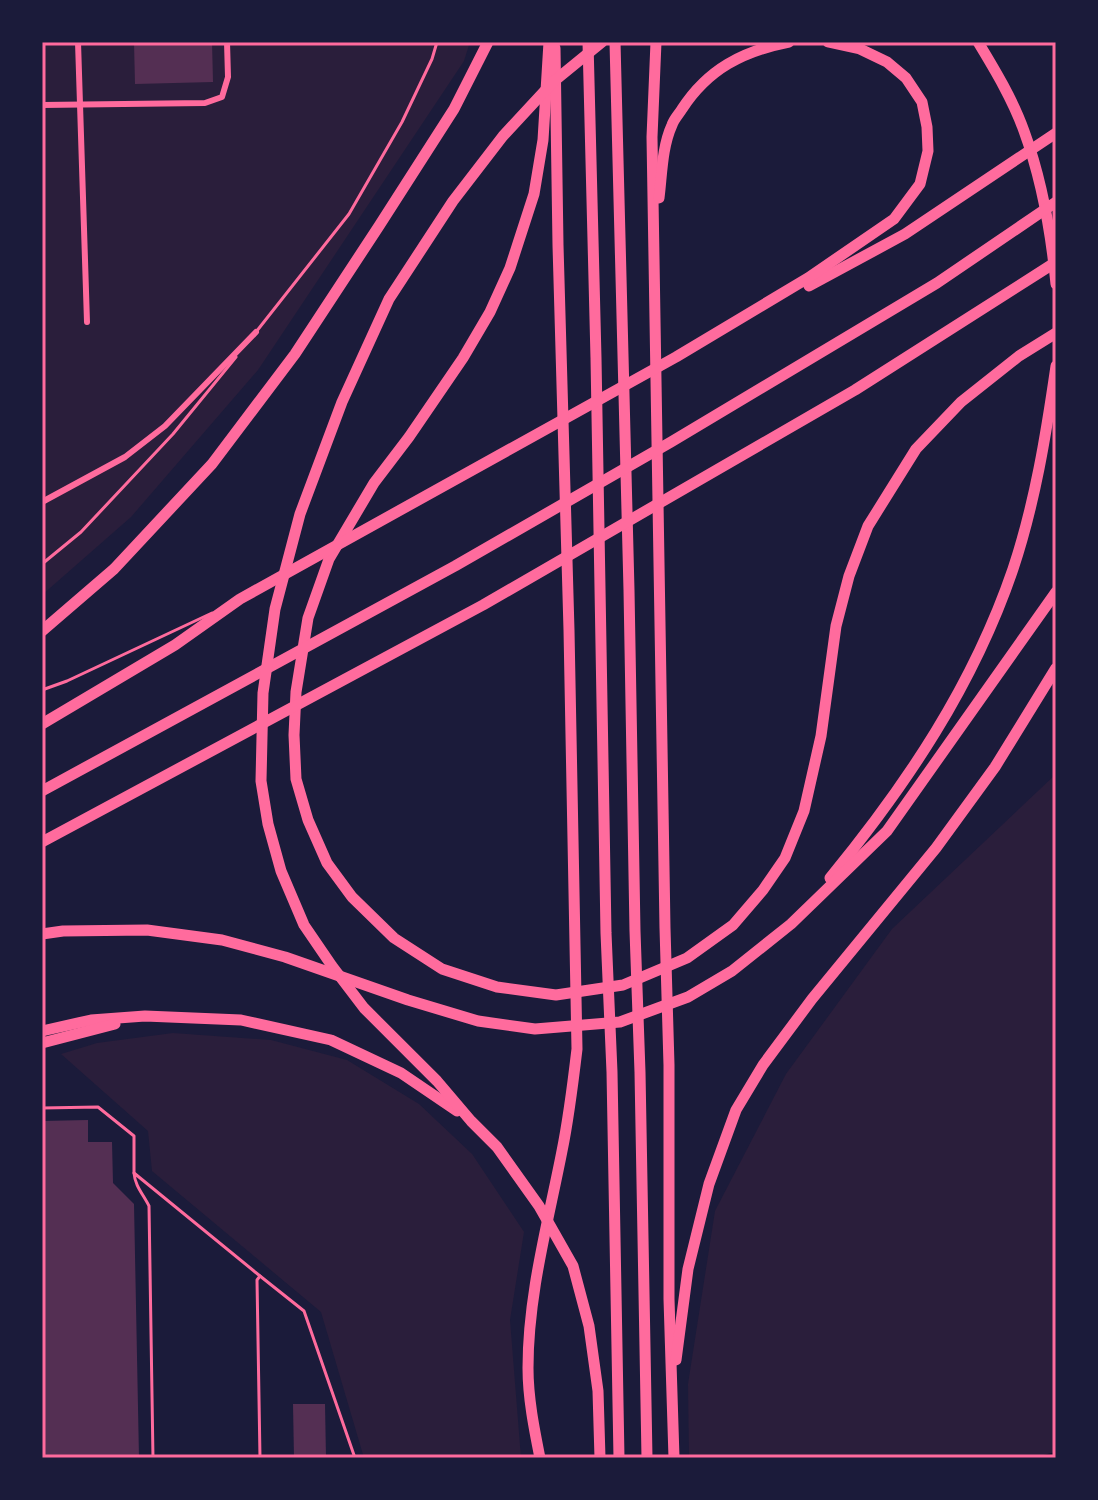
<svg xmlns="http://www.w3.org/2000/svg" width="1098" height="1500" font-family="'Roboto Condensed',sans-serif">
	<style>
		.green { fill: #2a1e3b }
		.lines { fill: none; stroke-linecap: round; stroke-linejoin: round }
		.stream { stroke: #12122b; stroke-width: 4 }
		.building { fill: #542f53 }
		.service { stroke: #ff6b9d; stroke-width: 3 }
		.minor { stroke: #ff6b9d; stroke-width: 6 }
		.motorway { stroke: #ff6b9d; stroke-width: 11 }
		.neatline { fill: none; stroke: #ff6b9d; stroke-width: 3 }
	</style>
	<rect width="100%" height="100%" fill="#1b1b3a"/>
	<g class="green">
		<path d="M42,42H470L464,61L258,370L131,517L42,595Z"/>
		<path d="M1056,774V1458H689L688,1384L715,1211L786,1074L892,929Z"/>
		<path d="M173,1033L271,1040L347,1060L419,1104L472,1154L524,1232L510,1320L521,1458H364L321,1312L152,1171L148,1131L61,1054L97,1043Z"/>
	</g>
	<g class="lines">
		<path class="stream" d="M1040,1458L1056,1454"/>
	</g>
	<g class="building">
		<path d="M134,42H212L213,82L135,84Z"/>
		<path d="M88,1120V1142H112L113,1183L134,1204L139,1458H42V1121Z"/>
		<path d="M293,1404H325L326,1458H294Z"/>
	</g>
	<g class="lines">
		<g class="service">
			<path d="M256,332L349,214L402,122L432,59L437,42"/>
			<path d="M42,564L81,532L173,434L236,357"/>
			<path d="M42,690L67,681L212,613"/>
			<path d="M42,1108L98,1107L134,1136V1173"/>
			<path d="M260,1276L304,1311L355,1458"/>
			<path d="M153,1458L149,1206C143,1194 135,1186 134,1173L260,1276L257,1280L260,1458"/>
		</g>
		<g class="minor">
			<path d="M78,42L87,322"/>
			<path d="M42,105L205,103L222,97L228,77L227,42"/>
			<path d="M42,502L125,457L165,426L256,332"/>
		</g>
		<g class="motorway">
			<path d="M549,42L543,140L534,194L510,268L490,312L463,358L409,437L374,483L329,559L308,618L296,692L294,735L296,779L308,820L327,863L352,897L394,938L442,969L497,987L556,995L623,985L687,958L733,925L763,890L785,858L804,811L821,736L836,626L849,576L868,526L916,449L961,402L1019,356L1056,333"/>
			<path d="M588,42L596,358L606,933L612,1072L619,1458"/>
			<path d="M615,42L629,590L635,931L640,1072L647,1458"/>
			<path d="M656,42L652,137L665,928L669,1065V1299L674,1458"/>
			<path d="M978,42C995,70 1013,100 1024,131C1042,180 1051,232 1056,284"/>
			<path d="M659,198C662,174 662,147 672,125C674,119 679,114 682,109C708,69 743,51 789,42"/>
			<path d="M809,286L905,234L1056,133"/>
			<path d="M42,631L114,569L212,464L295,354L379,226L454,109L488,42"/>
			<path d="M42,724L175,645L240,599L676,357L808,278L894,219L920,184L928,151L927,127L922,102L906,78L887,62L860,49L828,42"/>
			<path d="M42,791L455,566L671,442L937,283L1056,202"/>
			<path d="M42,842L483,605L855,390L1056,262"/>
			<path d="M830,878C907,784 973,686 1013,569C1035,503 1046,435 1056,366"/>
			<path d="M42,934L63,931L147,930L222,940L285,957L408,1000L478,1021L535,1029L620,1022L688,997L732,971L791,924L887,831L1056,592"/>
			<path d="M42,1031L91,1020L145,1016L241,1020L331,1040L401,1073L457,1111"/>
			<path d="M42,1043L115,1024"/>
			<path d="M676,1360L688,1269L709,1184L736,1110L763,1065L812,999L936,848L995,767L1056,668"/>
			<path d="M540,1458C534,1428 528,1398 528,1368C528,1294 548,1223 562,1151C569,1117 573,1083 577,1049L569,630L558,245L555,48"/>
			<path d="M600,1458L598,1391L589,1326L573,1266L539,1206L497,1147L471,1121L437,1081L364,1008L332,966L304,925L281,871L268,824L261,781L263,693L275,609L300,514L342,402L389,299L453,201L503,136L553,82L602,42"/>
		</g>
	</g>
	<rect width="1098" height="1500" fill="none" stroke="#1b1b3a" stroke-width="88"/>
	<rect x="44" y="44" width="1010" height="1412" class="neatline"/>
</svg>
